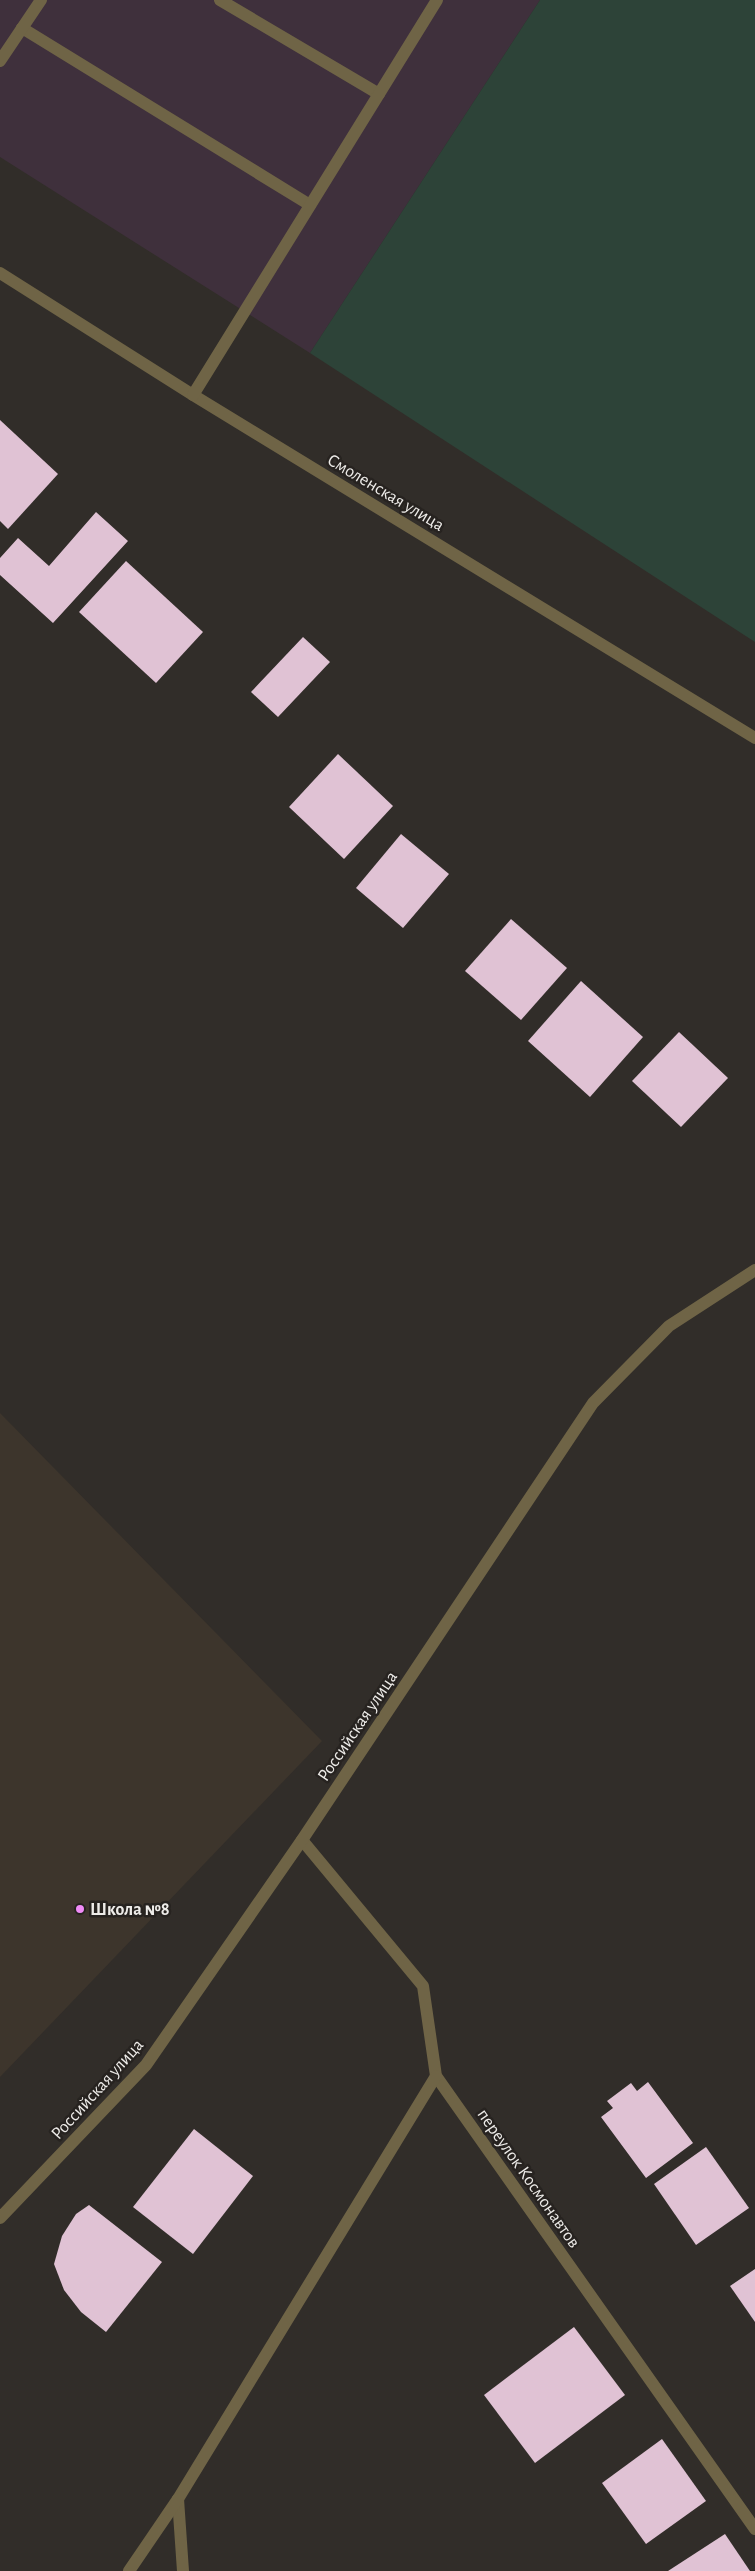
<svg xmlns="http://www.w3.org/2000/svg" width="755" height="2571" font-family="'Alegreya Sans',sans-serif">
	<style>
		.built { fill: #3d352c }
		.industrial { fill: #3f303c }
		.green { fill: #2d4338 }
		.building { fill: #e0c2d4 }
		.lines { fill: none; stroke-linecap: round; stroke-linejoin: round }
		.minor { stroke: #6f6446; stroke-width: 12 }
		.poi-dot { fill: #f08bf6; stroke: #272320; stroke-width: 2 }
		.labels { text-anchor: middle; stroke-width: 5; stroke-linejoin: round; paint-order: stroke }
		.street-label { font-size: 18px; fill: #eeece9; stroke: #272320 }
		.poi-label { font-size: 18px; font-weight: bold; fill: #eeece9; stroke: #272320; text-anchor: start }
	</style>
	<rect width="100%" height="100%" fill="#312d29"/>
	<path class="built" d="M0,1413L322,1741L0,2077Z"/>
	<path class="industrial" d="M0,0H540L310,353L0,157Z"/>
	<path class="green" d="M540,0H755V642L310,353Z"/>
	<g class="building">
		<path d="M0,420L58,474L8,529L0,521Z"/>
		<path d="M96,512L128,541L53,623L0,575V558L18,538L49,566Z"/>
		<path d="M126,561L203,632L156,683L79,612Z"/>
		<path d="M303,637L330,662L278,717L251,692Z"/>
		<path d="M338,754L393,806L344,859L289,807Z"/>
		<path d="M401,834L449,874L403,928L356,888Z"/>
		<path d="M511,919L567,968L521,1020L465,971Z"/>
		<path d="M581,981L643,1037L590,1097L528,1041Z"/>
		<path d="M679,1032L728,1078L681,1127L632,1081Z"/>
		<path d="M648,2082L693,2143L646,2178L601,2117L613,2108L607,2101L631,2083L637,2091Z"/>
		<path d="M194,2129L253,2176L193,2254L133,2207Z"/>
		<path d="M706,2147L749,2208L696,2245L654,2184Z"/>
		<path d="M89,2205L162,2262L106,2332L81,2312L64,2290L54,2264L62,2236L76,2214Z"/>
		<path d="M755,2269V2322L730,2286Z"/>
		<path d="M574,2327L625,2395L535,2463L484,2395Z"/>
		<path d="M662,2439L706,2501L646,2544L602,2483Z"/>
		<path d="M725,2534L750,2571H668Z"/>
	</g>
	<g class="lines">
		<g class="minor">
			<path d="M220,0L379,94"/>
			<path d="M22,28L310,205"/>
			<path d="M0,61L41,0"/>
			<path d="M0,273L193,395L755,738"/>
			<path d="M193,395L437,0"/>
			<path d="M302,1840L423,1986L436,2076L755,2529"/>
			<path d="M0,2218L146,2065L302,1840L593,1403L669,1326L755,1270"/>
			<path d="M178,2499L183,2571"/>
			<path d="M129,2571L178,2499L436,2076"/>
		</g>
	</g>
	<circle class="poi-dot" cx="80" cy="1909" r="5"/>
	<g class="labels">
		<g class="street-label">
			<text transform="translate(386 492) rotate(31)" y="6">Смоленская улица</text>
			<text transform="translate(357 1726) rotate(-56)" y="6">Российская улица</text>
			<text transform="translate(97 2089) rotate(-48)" y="6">Российская улица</text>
			<text transform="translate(529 2178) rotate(55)" y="6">переулок Космонавтов</text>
		</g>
		<g class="poi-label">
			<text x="90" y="1915">Школа №8</text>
		</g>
	</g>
</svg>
